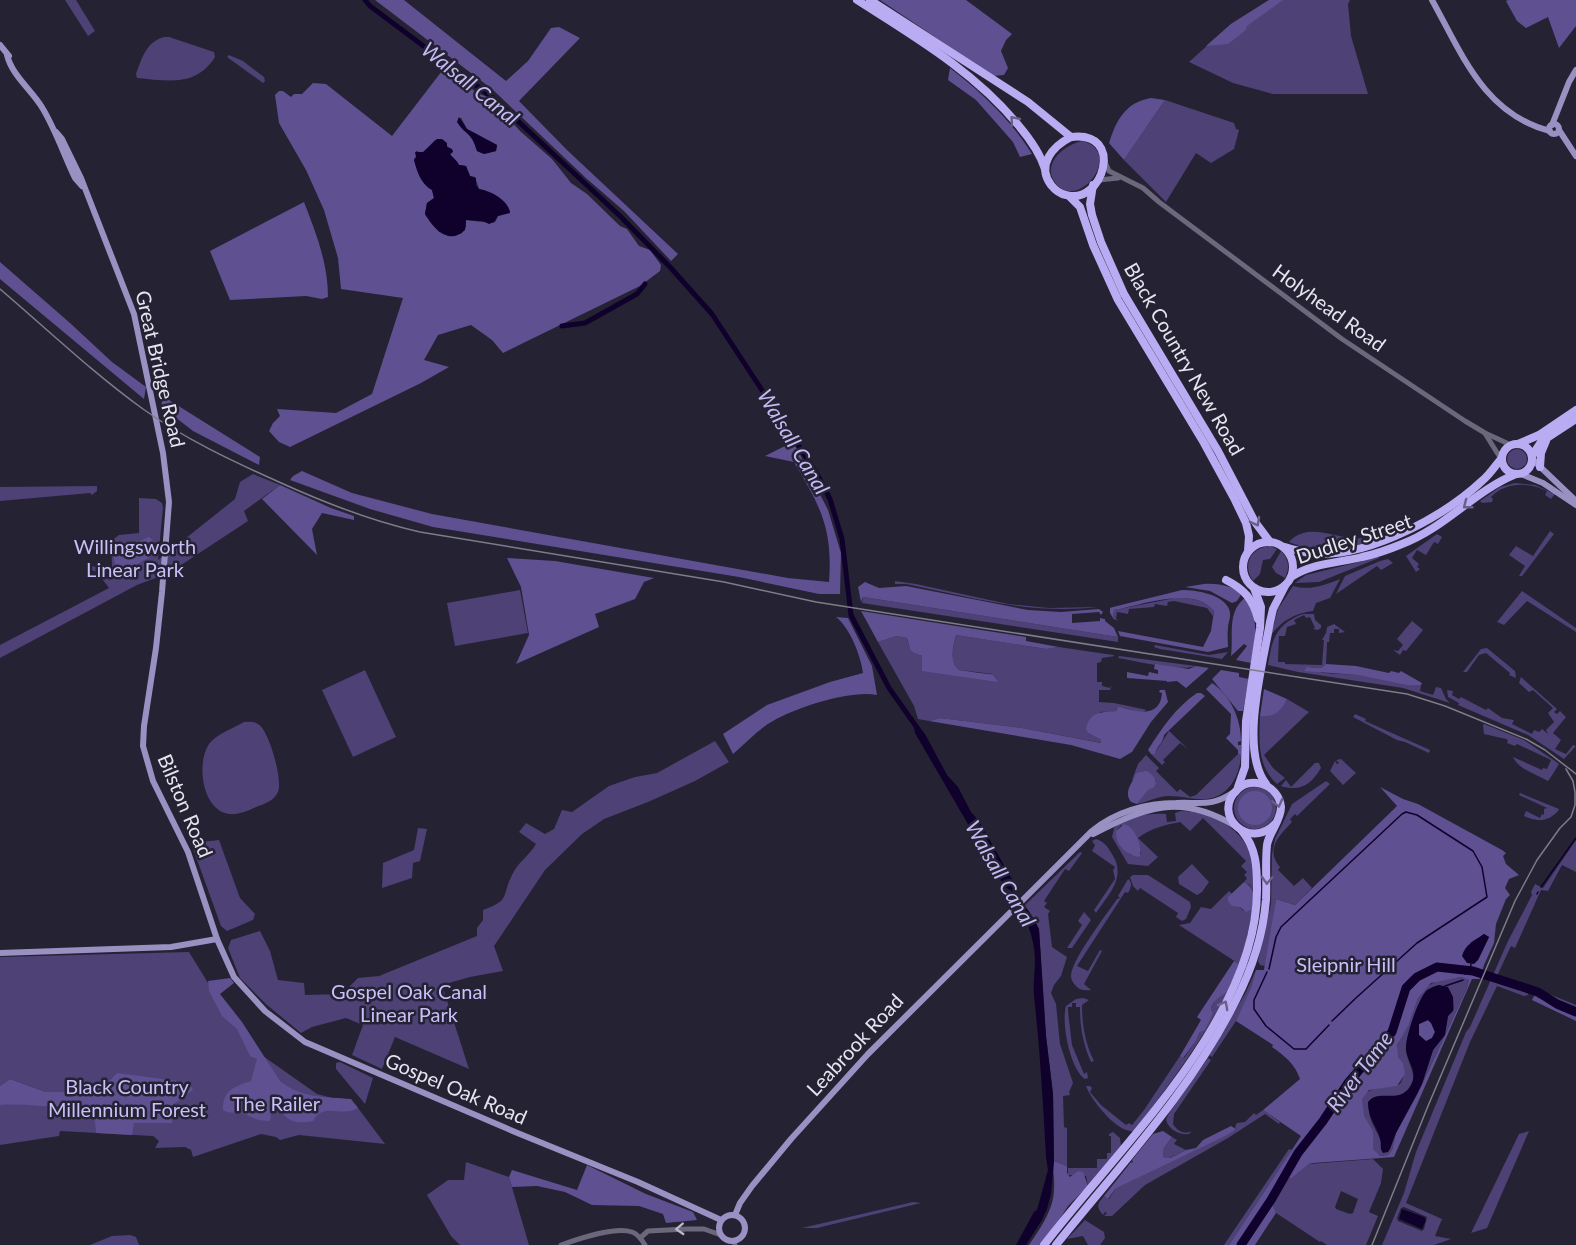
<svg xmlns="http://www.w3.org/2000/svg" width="1576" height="1245" font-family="Lato,sans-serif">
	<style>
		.green { fill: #4d4176; fill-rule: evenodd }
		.forest { fill: #5f5092; fill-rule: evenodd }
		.water { fill: #10012c; fill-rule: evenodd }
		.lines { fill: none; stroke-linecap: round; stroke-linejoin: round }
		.stream { stroke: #10012c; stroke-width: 1.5 }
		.canal { stroke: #10012c; stroke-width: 5 }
		.river { stroke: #10012c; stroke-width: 9 }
		.minor { stroke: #6b687c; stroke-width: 5 }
		.major { stroke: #9a91c3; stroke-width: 6 }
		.highway { stroke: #baacf3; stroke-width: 8 }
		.tram { stroke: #7e7c8a; stroke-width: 1.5 }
		.oneway { stroke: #686089 }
		.oneway2 { stroke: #bab9c7 }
		.labels { text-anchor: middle; stroke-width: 5; stroke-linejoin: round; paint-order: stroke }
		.street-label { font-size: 20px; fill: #e5e4ef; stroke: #252233 }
		.park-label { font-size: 20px; fill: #c9bff9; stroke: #252233 }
		.water-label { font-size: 21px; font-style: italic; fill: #c4baf3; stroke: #252233 }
	</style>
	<rect width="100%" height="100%" fill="#252233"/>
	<g class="green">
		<path d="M65,0H76L95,31L88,36Z"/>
		<path d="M1269,0H1350L1348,4L1351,36L1368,94H1273L1233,83L1189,62L1231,24Z"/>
		<path d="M164,37H169L214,52L215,57C196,87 168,81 137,78L136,74C142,58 146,42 164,37Z"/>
		<path d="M229,55L243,61L264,77L265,81L263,83L227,57Z"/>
		<path d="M1165,100L1234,123L1236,129L1239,130L1234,149L1211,163L1196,153L1166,202L1124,160Z"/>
		<path d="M1083,141C1123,153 1081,208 1058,186C1038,166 1064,144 1083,141Z"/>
		<circle cx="1517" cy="459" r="10"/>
		<path d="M253,474L280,485L244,511L248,521L169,573L137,585L0,658V645L109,588L97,572L87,569L88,565L100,568L112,566L111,541L119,535L139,533V498L156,499L162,503L163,508L158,560L170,551L171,546H176L235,499L240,482Z"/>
		<path d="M1515,483L1535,485L1555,494L1551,499L1545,495L1547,491C1530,482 1505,482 1491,497L1493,499L1492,502L1482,503L1480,501L1500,487Z"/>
		<path d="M97,486V491L92,495L90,493L0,501V487Z"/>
		<path d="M1382,527L1383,535C1374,545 1327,551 1312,549C1304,548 1297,545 1289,542C1309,520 1338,541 1362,538C1370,536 1376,532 1382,527Z"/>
		<path d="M1550,531L1554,534L1522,576H1519L1525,566L1509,555L1516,546L1533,556Z"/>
		<path d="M1437,534L1442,537L1438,544L1434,542L1426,555L1417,550L1412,558L1419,564L1417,567L1420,569L1416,572L1406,556Z"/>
		<path d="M1270,546L1277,549L1270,559L1263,560L1260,574L1253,581C1242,565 1250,548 1270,546Z"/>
		<path d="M1281,551C1289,559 1290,568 1285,578L1276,573L1272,567Z"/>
		<path d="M1378,556L1379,558L1319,582L1295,583L1306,575L1359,562Z"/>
		<path d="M1388,559L1393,563L1381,570L1377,566L1336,594L1345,576L1380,561Z"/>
		<path d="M1340,579L1330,598L1316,603L1313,611C1296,613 1282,620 1271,635L1278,609L1293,586C1310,591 1325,585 1340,579Z"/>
		<path d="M895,581L916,584L1008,604L1049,608L1097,607C1031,615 970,597 906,584H895Z"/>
		<path d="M520,590L528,633L455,646L447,603Z"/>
		<path d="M1522,591L1576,628V632L1527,601L1504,625L1497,622Z"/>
		<path d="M863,597L1118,637V642L862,603Z"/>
		<path d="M1175,598C1190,598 1204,599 1214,611L1213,616L1207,608L1174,601L1168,602L1167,606L1155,604L1154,607L1129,609L1128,614L1117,612L1116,619L1119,621L1113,619L1114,610Z"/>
		<path d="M1303,614H1314L1315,620L1321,625V628L1318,630L1313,629L1315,628L1310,617L1306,618L1304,615L1294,620L1296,624L1287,627L1285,636H1279L1278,662H1285V664L1322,665L1324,640H1322L1326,633L1327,627L1334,624L1345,632L1339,633V629H1334V633H1330L1329,642H1327L1326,664L1321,668L1307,667C1322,676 1341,673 1359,675C1380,678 1400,684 1421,685L1420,691L1433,695L1436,687L1441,688L1446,699L1450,703L1403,688L1298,672L1268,665C1272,639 1276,624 1303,614Z"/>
		<path d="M1412,621L1423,630L1406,651L1403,650L1400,655L1393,650L1398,651L1403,645L1397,639Z"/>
		<path d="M956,635L1046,649L1059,647L1113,655L1115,656L1102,658L1101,662L1097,663V682H1102V686L1110,688L1112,684L1110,690H1099V702L1114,703L1147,710L1140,713L1118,706L1116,711L1100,712L1088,733L1101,740L1102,743L1022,728L940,718L929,721L918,719L914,706L878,642L897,636L907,638C910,649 910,652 922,656V670L993,674L959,670C949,661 953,646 956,635Z"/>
		<path d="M1155,645L1209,655L1228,652L1222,659L1160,649L1154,647Z"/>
		<path d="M1487,648L1515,671L1516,678L1509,675L1510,673L1486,653L1479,655L1467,672H1463L1481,649Z"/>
		<path d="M1119,656L1196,666C1180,672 1136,661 1118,658Z"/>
		<path d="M365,670L396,737L353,757L322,690Z"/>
		<path d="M1521,677L1557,709L1554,712L1557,714L1560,711L1566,717L1553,733L1561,740L1555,749L1566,754L1573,745L1576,746L1564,759L1528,735L1458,705L1459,703L1448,697L1447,690L1453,691L1452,695L1459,699L1461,697L1486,710L1488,708L1502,718L1514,720L1512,724L1532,734L1534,730L1539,732L1542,729L1548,734L1546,730L1554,722L1548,713L1553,708L1533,690L1529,692L1519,683Z"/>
		<path d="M1287,699L1309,712L1264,755L1273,768L1285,778L1277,784C1257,766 1259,741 1260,716C1271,717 1281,709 1287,699Z"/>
		<path d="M1355,714L1366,719L1365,721L1430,750L1429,753L1405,742L1397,740L1353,717Z"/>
		<path d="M244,722C249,722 253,721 258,724C269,730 283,780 278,792C274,801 264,804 256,807C248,811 238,815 229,814C202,810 196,763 209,744C216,734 234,728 244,722Z"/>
		<path d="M1484,724L1524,740L1555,761L1559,764C1555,770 1552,776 1548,781C1536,774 1519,770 1513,757L1542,770L1543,768L1547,769L1551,760L1517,744L1515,746L1507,743L1508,740L1506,739L1484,734L1483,725Z"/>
		<path d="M1169,731L1189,750L1180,743L1163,760L1165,762L1162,765L1151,754L1155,753Z"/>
		<path d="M715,741L729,762L695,781L648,802L604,819L582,834L545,870L494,946L503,971L470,977L442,985L469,1069L395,1037L382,1069L352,1055L363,1025L346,1018L312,1027L301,1033L267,1005L240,978L228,948L231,940L260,931L270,951L278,980L304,983L305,995L342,994L358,978L379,976L477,936V928L483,920V910C511,900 501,897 512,875C517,863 530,855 536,844L519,832L526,823L545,834L554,829L562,810L572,812L609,786L635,777L657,773Z"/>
		<path d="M1238,754L1241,755C1240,775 1229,797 1206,799C1194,800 1181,796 1169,796C1158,796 1148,802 1137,804L1148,789H1152L1156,780H1132L1138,764L1146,755L1159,768L1156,771L1177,792L1180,789L1190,797L1196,795Z"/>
		<path d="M1341,759L1356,773L1343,785L1330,771L1335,761L1337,764L1339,763L1336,760Z"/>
		<path d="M1315,763H1319L1321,768C1311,785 1300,792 1281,786L1286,780L1291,787Z"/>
		<path d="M1326,781L1330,784L1297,816L1295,814L1290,819L1292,822C1279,836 1265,849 1280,867L1278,870L1294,886L1303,878L1312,888L1295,905L1276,899L1272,926L1271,958L1236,1021L1212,1057L1209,1055L1246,992L1256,970H1264L1265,966L1260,965L1258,961L1271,904L1272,854L1275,839L1292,804Z"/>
		<circle cx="1255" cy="808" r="21"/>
		<path d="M1520,793L1559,809L1558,811C1548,822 1537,822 1524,816L1526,811L1540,818L1542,814L1544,815V809L1547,808L1519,795Z"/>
		<path d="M1181,811C1208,811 1240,826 1250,853C1254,866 1254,882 1255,895L1250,885L1244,882L1247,878L1244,875L1247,872L1241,866L1246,861L1203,818L1190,831L1180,822C1165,825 1151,828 1138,838L1158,857L1148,866L1128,864L1112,837L1114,828C1128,816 1148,813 1166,814L1167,822L1176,821L1175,813ZM1121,825L1137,840L1141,854L1131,855L1122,848L1116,831Z"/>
		<path d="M418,828L427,829L420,861L413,863L412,878L382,888L383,863L414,850Z"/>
		<path d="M1096,839C1105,842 1107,846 1112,854C1127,877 1109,894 1096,913L1094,910L1115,879L1113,870L1115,867L1092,851L1095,845L1092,841Z"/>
		<path d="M219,840L240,898L255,914L253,920L227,931L221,926L191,843Z"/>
		<path d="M1576,840V872L1562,865L1548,891L1541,890L1515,948L1511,946L1497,976L1532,987L1528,995L1524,996L1497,986L1470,1042L1406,1203L1442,1219L1435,1236L1451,1239L1434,1245H1382L1404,1193L1416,1152L1466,1032L1470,1027L1508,941L1532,895L1531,892L1535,884L1543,888ZM1404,1207L1427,1217L1424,1229L1422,1231L1398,1221L1397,1218L1401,1208Z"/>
		<path d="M1080,852L1082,853L1069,871L1065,869L1044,901L1047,903L1044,907L1050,911L1048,914L1052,947L1067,957L1061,976L1054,985L1051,993L1056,1004L1060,1044L1073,1083L1069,1092L1070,1095L1063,1096L1064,1127L1067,1128V1166L1054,1161L1053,1094L1046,1036L1039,929L1024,906Z"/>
		<path d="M1192,864L1209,882L1202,892L1197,895L1179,884L1178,877Z"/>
		<path d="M1133,875H1148L1190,902L1191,907L1186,919L1182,921L1176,917L1178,913L1140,888L1138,891L1133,886L1130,877Z"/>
		<path d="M1128,879C1133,882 1131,889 1128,893L1125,892L1077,966L1088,971L1100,950L1102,951L1084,984L1091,990C1085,991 1079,990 1075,985C1073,982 1071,980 1071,976C1071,960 1107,914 1117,899L1120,898L1118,896Z"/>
		<path d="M1229,891L1232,894L1229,897L1244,911L1253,909L1245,946L1239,964L1179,925L1190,923L1201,907L1211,909Z"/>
		<path d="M1084,912L1091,920L1072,948H1067L1082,925L1078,921Z"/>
		<path d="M189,952L221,1004L263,1056L317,1094L355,1104L385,1144L299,1135L280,1140L276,1137L261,1134L193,1157L191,1150L185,1147L155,1148L159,1141L153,1136L60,1131L59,1136L0,1145V1100L70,1093L46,1092L10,1079L0,1086V957Z"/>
		<path d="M1461,977L1469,980L1467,988L1422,1084L1433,1050L1444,1036L1448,1016L1454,1009L1453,997L1428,989C1420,998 1404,1039 1406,1051C1408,1066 1425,1085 1399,1095C1392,1098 1381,1095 1372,1098C1364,1111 1373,1125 1380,1138L1396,1133L1392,1150L1388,1155L1380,1156L1323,1121L1408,1016L1410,1018L1418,998L1426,987L1437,981ZM1407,1027C1404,1033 1399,1039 1397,1046C1393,1061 1411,1066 1400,1084C1386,1090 1369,1084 1362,1099L1369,1080Z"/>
		<path d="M1230,987C1204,1039 1169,1085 1134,1131C1118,1134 1091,1100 1086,1086H1090L1092,1088L1090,1092L1101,1105L1126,1125L1129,1123L1132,1125L1144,1110L1180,1056L1184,1058L1196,1041L1215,1000Z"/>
		<path d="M1537,989L1576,1005V1014L1534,996Z"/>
		<path d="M1083,998L1089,1000L1082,1005C1082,1025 1085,1043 1094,1061L1091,1062C1083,1044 1080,1027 1080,1007H1076V1003H1072V1007H1068V1011L1072,1045L1084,1074L1087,1072L1088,1078L1085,1079C1070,1069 1061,1023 1066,1006L1076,999Z"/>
		<path d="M1208,1058L1211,1060L1174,1114L1173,1124C1177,1131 1185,1135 1192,1131L1189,1134C1179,1135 1169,1130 1166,1120L1169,1113Z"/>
		<path d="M340,1062L373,1078L365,1104L336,1069V1063Z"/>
		<path d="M1263,1110L1280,1122L1279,1124L1265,1114L1228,1138L1145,1185L1112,1216H1104L1107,1213L1105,1212L1103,1215C1096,1207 1097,1204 1104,1196L1109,1199L1115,1189L1236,1129L1235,1127L1237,1123L1245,1122L1254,1113L1256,1115Z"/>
		<path d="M1529,1131L1487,1228L1471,1233L1519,1134Z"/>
		<path d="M1113,1132L1120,1138L1121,1146L1088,1186L1086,1176L1068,1175V1168H1097V1159H1107V1153H1111V1136H1109V1134Z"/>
		<path d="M1172,1137L1177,1140L1174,1144L1186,1150L1169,1158L1163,1157L1164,1148Z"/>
		<path d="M1289,1149L1292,1150L1229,1245H1224Z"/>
		<path d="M1373,1159L1383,1169L1381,1183L1369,1212L1378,1216L1366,1245H1327L1321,1241L1320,1242L1276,1213L1271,1200L1283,1180L1292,1178L1309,1164ZM1341,1191L1358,1199L1353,1213L1350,1214L1336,1209L1335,1207Z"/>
		<path d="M466,1162L509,1177L529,1245H460L451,1236L427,1195L448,1180H464Z"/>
		<path d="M913,1202L921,1203L817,1228H802Z"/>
		<path d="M1085,1220L1104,1232L1105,1238L1100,1245H1088L1083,1236L1067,1239Z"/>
		<path d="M130,1235L136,1237L139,1245H90L112,1236Z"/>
	</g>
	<g class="forest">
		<path d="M375,0H404L506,81L528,61L551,28L559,27L580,38L519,101L567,150L678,254L671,261L624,211L587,179L492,89Z"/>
		<path d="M880,0H966L1012,34L1006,40L1001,51L1008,68L1004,75L993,76Z"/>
		<path d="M1269,0H1283L1247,26L1246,30L1228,44L1206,46L1231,24Z"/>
		<path d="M1508,0H1576V26L1559,48L1548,17L1526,28L1517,21L1506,1Z"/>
		<path d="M445,67L477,93L490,98L520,131L552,159L571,183L587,194L620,226L627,229L639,246L650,250L661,265L660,271L640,286L503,353L492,340L471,325L438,335L424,360L449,367L421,383L290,447L279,442L269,431L273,423L280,416L277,409L336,413L372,394L403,298L341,289L338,258L324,210L306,170L279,123L275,95L279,91H283L291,97L294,94H302L313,83L326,84L392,136ZM458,118H461L467,129L497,145L496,151L484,154L477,151L473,139ZM435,140L447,144V146L453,151L450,155C453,158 457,161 459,165L466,166L470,176L475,177L479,189C493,194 503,199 510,212L498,216L495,222L491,223L466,220V227L461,234L439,232L425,214L427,203L434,198L432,190C420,183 417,171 414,159L416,157V151L423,153Z"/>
		<path d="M950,68C981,92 1011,120 1032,154L1020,157L1013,142L976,100L948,80Z"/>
		<path d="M1151,98L1165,100L1124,160L1109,143C1116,120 1126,102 1151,98Z"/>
		<path d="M304,202C316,233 328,263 328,297L322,299L306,296L230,300L210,251Z"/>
		<path d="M0,262L70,323L112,362L146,387L144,399L0,279Z"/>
		<path d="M161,395L260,457L259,465L193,431L162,407Z"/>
		<path d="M789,444L796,447L828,510L841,553L840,594H819L739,577L433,527L370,509L290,480L293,476L302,471L352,493L432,514L788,578L829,582C833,528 820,506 794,462L765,456Z"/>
		<path d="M280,485L331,508L354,516V520L322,513L312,529L317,555L262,499Z"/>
		<path d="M149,537L154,542V551L149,558C136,562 134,572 117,568C114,563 114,559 113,553C113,538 125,544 135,542C140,541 145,539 149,537Z"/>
		<path d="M507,558L555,561L654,578L644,582L635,599L595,614L599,627L516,664L529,635L521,587Z"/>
		<path d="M865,582L879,588L906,586L1028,610L1061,612L1099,609L1103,612L1101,615L1099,612L1072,614V623L1100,621V618L1105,619V621L1114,628L1118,637L863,597L861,602L858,587Z"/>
		<path d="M1204,584C1217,583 1231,586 1242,593L1237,601L1232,603L1210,591L1185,587Z"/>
		<path d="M1182,590C1196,590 1223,594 1229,609C1232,616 1228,622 1228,628C1227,634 1228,641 1228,647L1208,652L1120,636L1118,631L1203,647L1211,631L1214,611C1193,585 1142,605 1114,610L1113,618L1110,613V608L1113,607Z"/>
		<path d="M1246,597C1259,625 1256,633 1251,663L1236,660L1247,646L1244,644L1231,656C1234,635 1226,612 1246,597Z"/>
		<path d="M861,611L1026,637V641L1059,647L1046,649L956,635C953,646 949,661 959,670L993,675L998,682L922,671V656C908,651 911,651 907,638L897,636L878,642Z"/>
		<path d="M836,617L848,618L872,666L877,695C850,690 798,707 773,721C758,729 746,743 733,754L723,734L767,705L830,682L863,673C861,656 850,628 836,617Z"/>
		<path d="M1155,664L1189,669L1196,666L1209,668L1186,688L1177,681L1167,682V681L1127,678V672L1148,676L1149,672L1158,674V670L1154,669Z"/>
		<path d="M1326,664L1356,666L1389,673L1391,671L1399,673L1401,671L1422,683L1421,685H1407L1358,675L1304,671L1307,667L1321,668Z"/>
		<path d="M1221,670L1239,673V677L1249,679L1243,711H1238L1212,679Z"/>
		<path d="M1212,683C1231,696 1241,719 1241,741L1238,742V745H1241V755L1238,754V750L1226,738L1230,734L1231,714L1206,689Z"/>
		<path d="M1264,689L1287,699C1280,712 1275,717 1260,716Z"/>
		<path d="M1160,690H1165L1168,702L1151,722L1132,752L1120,759L1071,745L929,721L940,718L1022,728L1101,743V740L1088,733L1086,729C1089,712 1101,712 1116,711L1118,706C1135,712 1160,719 1162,693L1159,692Z"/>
		<path d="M1197,693H1201L1205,696L1164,735C1163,743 1157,746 1155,754H1151L1148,750C1162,728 1175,708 1197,693Z"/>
		<path d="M1146,771C1156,775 1161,787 1148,790L1137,804L1131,802C1123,791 1133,783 1136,773Z"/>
		<path d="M1380,787L1403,799L1418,804L1502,850L1506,853L1503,856L1506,864L1519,875L1509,879L1505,888L1510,895L1506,899L1496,924L1494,943L1484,965L1480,979H1472L1394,1157L1313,1163L1309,1164L1292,1178L1283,1180L1271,1200L1276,1213L1255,1245H1229L1301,1136L1263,1110L1300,1079C1295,1064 1285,1056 1272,1047L1273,1045L1236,1021L1252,986L1256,970H1264L1276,899L1295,905L1397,806ZM1484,934L1489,937L1478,960L1470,943ZM1461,977L1469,980L1467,988L1417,1095L1396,1133L1392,1150L1388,1155L1380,1156L1373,1149V1131L1364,1116L1362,1099L1369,1090L1397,1086L1405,1074L1403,1063L1398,1057L1397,1045L1408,1026L1418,998L1431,983Z"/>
		<circle cx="1255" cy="808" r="17"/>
		<path d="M1124,824C1135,827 1142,845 1140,856L1138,857C1125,854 1115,844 1116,831Z"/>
		<path d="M1244,882C1256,888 1254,898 1253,909L1246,912L1240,907L1232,906L1228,901V897Z"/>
		<path d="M1234,961L1239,964C1236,971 1234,981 1230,988C1224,997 1213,997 1211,1010L1213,1013L1205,1030L1200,1032L1196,1041L1183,1058L1180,1056L1201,1020L1197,1017Z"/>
		<path d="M230,978L234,983L220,994L242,1022L280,1081C300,1098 326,1097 351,1099L358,1108C342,1118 323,1101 313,1121C303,1123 292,1124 284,1115C280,1111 280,1108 274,1104L269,1106L271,1116L270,1121C259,1121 255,1119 247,1115C239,1111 230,1115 223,1110C222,1091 235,1086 251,1081L257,1059L250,1056L237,1029L222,1016L209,991L208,981Z"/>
		<path d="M1534,996L1576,1014V1021L1532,1000Z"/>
		<path d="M1428,1020L1431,1022L1435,1032L1432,1038L1426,1042L1419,1035V1024Z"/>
		<path d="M117,1073L178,1081L190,1085L193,1090L171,1106L172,1123H134L132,1135L96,1133L95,1121L81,1106C54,1109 28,1103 0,1105V1086L10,1079L46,1092H77L103,1088Z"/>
		<path d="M1231,1126L1236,1129L1229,1134L1115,1189L1108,1199L1104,1196L1131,1162L1133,1163L1132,1160L1153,1134L1163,1131L1172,1137L1164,1148L1163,1157L1170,1158L1186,1150L1196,1148L1203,1140Z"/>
		<path d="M1054,1161L1067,1166V1173L1070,1177L1078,1171L1083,1172L1088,1186L1068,1206L1058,1222L1040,1245H1029C1040,1229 1054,1209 1054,1189C1055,1179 1052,1171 1054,1161Z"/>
		<path d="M587,1165L646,1194L693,1212L697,1220L666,1223L663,1214L639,1206L592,1205L565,1192L537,1186L512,1187L509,1177L512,1170L577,1190Z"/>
	</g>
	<g class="water">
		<path d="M459,117L467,129L497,145L496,151L484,154L477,151C471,131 466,136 457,122Z"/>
		<path d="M437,139H442L447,143V147L452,149L453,152L450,154C453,158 457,160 459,165L466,166L470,176L476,178V185L479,189C492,191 509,201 510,213L498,216L494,222L489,224L483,221L466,220L465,230C449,246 433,228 425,214L427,203L434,198L432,190C421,184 417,171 414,160L416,157L415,152H423Z"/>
		<path d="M917,724L925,734L947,775L958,787L971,812L979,821L1014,883L1012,887C1021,902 1032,913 1039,929L1046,1036L1053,1094L1054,1161L1051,1194L1047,1209L1042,1220L1026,1245H1016L1034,1212L1037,1210L1048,1170L1046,1157C1043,1103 1040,1049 1034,996C1033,983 1035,971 1035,959C1034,933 1023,912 1011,890L1006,888L997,874L915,733L914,726Z"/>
		<path d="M1484,934L1489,937L1478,960L1474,964L1467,963L1462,956C1465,944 1475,941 1484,934Z"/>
		<path d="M1439,985L1448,987L1453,997V1011L1448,1016L1445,1035L1433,1050L1422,1084L1396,1133L1390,1149L1388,1152L1383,1153C1379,1147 1382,1145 1380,1139C1377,1125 1368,1119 1368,1102C1379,1088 1398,1104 1409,1088C1421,1071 1406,1062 1406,1048C1406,1035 1418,1000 1426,991C1430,988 1434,986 1439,985ZM1428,1020L1431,1023L1435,1032L1432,1038L1426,1041L1419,1035V1024Z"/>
		<path d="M1402,1209L1424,1217L1426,1220L1422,1229L1399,1219Z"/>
	</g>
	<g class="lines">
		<g class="stream">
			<path d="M1541,887L1576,838"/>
			<path d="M1537,894L1538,892"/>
			<path d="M1269,969L1276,937L1281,927L1402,814L1406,812L1417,815L1473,851L1482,867L1487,897L1417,943L1357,997L1332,1021"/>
			<path d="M1470,971L1471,964"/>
			<path d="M1267,972L1254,1000V1009L1266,1026L1294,1049H1306L1329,1025"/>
			<path d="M1465,974V970"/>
			<path d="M1495,979L1496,977"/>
			<path d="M1445,986L1463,980"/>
		</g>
		<g class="canal">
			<path d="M365,0L370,6L493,98L620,216L670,267L712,314L817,474L830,499L842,539L851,615L889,688L918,729"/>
			<path d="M562,326L585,323L637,294L645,284"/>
		</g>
		<path class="river" d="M1241,1245L1271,1200L1298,1153L1323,1121L1348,1083L1392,1032L1406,988L1417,977L1437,967L1473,971L1538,992L1557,1004L1576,1012"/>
		<g class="minor">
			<path d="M1105,162L1109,171L1143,188L1159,202L1342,339L1465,421L1485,433L1511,445"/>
			<path d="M1099,180L1118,178"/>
			<path d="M1486,435L1501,459"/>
			<path d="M640,1238L648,1231L687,1229H704L721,1235"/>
			<path d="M734,1241L735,1245"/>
			<path d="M561,1245C578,1239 615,1226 632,1232C638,1234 642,1240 645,1245"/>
		</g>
		<g class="major">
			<path d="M1432,0C1462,54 1484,114 1550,131"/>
			<path d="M0,45L9,56"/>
			<path d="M7,55C12,76 33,91 43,109C56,131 64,155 75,178L82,186"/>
			<circle cx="1554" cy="129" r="5"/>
			<path d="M1552,125L1569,82L1576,70"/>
			<path d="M1559,130L1576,156"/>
			<path d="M56,132L62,139L81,178L134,314L163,453L169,502L162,592L156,648L144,726L143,746L153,781L188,852L217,939L234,977L265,1011L305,1042L515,1132L638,1182L721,1220"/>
			<path d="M1532,459L1575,500"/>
			<path d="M1521,474L1543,483L1576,505"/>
			<path d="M1093,834C1146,807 1180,793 1235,826"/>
			<path d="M0,953L171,947L217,939"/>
			<circle cx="732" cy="1228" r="13"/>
			<path d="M735,1215L740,1203L752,1186L791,1139L868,1054L1092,831C1115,812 1146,803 1176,803C1201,802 1212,807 1234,792"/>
		</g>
		<g class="highway">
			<path d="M857,0C915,37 975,72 1019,126C1030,139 1040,153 1045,169"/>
			<path d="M870,0L1028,102L1071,137"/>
			<path d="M1071,137C1126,130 1103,206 1066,195C1060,194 1055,190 1051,185C1036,165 1053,146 1071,137Z"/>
			<path d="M1093,185L1090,204L1092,215L1101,242L1124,294L1218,451L1255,522L1270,542"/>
			<path d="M1069,196L1080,207L1093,245L1118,300L1204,443L1234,498L1246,523L1249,536L1248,551"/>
			<circle cx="1517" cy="459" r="15"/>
			<path d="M1518,444L1539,435L1576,410"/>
			<path d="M1532,456L1541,442L1576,419"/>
			<path d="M1540,467L1541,453L1546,441"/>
			<circle cx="1268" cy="567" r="25"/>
			<path d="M1284,547C1296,550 1308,554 1321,554C1374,554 1445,516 1483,480C1490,474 1495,466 1501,459"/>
			<path d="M1291,577C1312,563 1339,563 1362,557C1376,554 1390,549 1402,544C1445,528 1474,491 1516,474"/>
			<path d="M1226,580C1244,589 1253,599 1258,619"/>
			<path d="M1266,784C1239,749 1263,664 1270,622L1273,609L1285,586"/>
			<path d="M1238,787L1245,767L1246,721L1260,628L1261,607L1254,588"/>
			<path d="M1044,1245C1118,1148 1259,1017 1257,887C1257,866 1256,848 1242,831"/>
			<path d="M1056,1245C1119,1166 1191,1091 1236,1000C1252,969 1263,935 1266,900C1267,882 1265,863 1267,845C1269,832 1281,821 1281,807C1280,796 1272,787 1262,784C1253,781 1243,783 1237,790C1211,814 1249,852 1276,823"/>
		</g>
		<g class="tram">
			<path d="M0,289C47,329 93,373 143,409C185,439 232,461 279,482C325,503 371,521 420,532L724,582L816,602L1407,694L1445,706L1526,739L1545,750L1576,774"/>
			<path d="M1372,1245L1428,1106L1515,901L1537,860L1560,828L1571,817L1575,805V792L1573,781L1566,769"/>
		</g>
	</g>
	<defs><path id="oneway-chevron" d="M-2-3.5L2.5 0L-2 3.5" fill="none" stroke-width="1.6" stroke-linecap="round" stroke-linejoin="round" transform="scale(1.5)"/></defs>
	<g class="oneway">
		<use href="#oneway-chevron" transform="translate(1014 120) rotate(-130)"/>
		<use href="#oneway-chevron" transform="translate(1467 505) rotate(142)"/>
		<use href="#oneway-chevron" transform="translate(1256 522) rotate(61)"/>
		<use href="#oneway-chevron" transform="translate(1278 803) rotate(76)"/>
		<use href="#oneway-chevron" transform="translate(1267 880) rotate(92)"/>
		<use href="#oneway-chevron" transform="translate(1224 1005) rotate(-62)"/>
	</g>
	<use class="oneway2" href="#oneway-chevron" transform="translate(680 1229) rotate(177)"/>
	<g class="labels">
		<g class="street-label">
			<text transform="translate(1329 308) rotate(36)" y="7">Holyhead Road</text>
			<text transform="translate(1184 359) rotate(60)" y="7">Black Country New Road</text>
			<text transform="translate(160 369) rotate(77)" y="7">Great Bridge Road</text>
			<text transform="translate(1354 539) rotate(-18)" y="7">Dudley Street</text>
			<text transform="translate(185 806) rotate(67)" y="7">Bilston Road</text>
			<text transform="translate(855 1045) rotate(-47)" y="7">Leabrook Road</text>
			<text transform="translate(456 1089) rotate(23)" y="7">Gospel Oak Road</text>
		</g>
		<g class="park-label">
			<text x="135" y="554">Willingsworth<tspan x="135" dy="23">Linear Park</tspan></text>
			<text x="1346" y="972">Sleipnir Hill</text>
			<text x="409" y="999">Gospel Oak Canal<tspan x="409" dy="23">Linear Park</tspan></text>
			<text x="127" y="1094">Black Country<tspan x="127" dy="23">Millennium Forest</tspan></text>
			<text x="276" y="1111">The Railer</text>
		</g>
		<g class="water-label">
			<text transform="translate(470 84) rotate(39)" y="7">Walsall Canal</text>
			<text transform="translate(793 442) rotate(59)" y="7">Walsall Canal</text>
			<text transform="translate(1000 874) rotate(60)" y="7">Walsall Canal</text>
			<text transform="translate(1360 1072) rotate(-53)" y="7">River Tame</text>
		</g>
	</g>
</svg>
